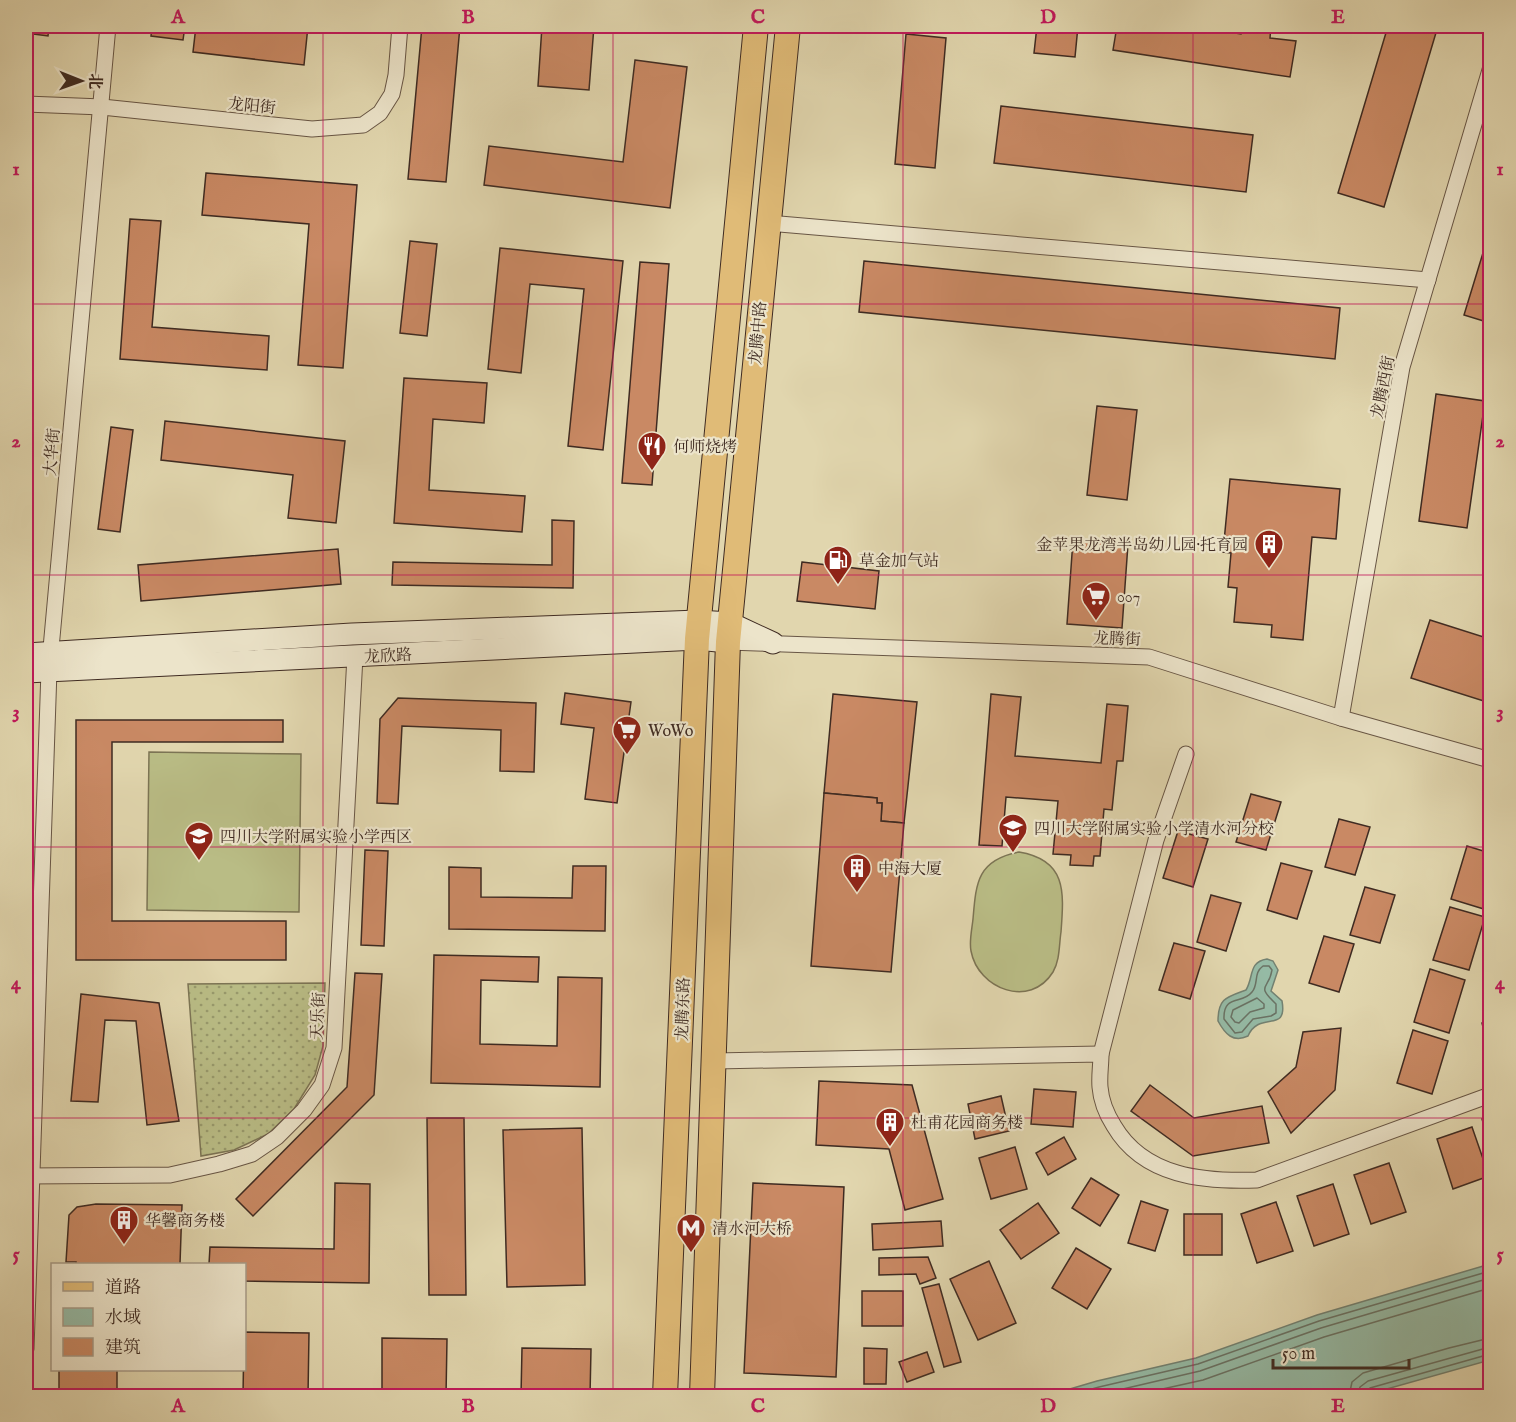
<svg xmlns="http://www.w3.org/2000/svg" width="1516" height="1422" font-family="'IM FELL English','Noto Serif SC',serif">
	<style>
		.grass { fill: url(#grass-dots); stroke: #7c7454; stroke-width: 1.5 }
		.garden { fill: #b9bc85; stroke: #7c7454; stroke-width: 1.5 }
		.water { fill: #95baa5; stroke: #738171; stroke-width: 1.5 }
		.lines { fill: none; stroke-linecap: round; stroke-linejoin: round }
		.shore { stroke: #6a7264; stroke-width: 1.5 }
		.building { fill: #c98964; stroke: #3f2b22; stroke-width: 1.5 }
		.street-casing { stroke: #685645; stroke-width: 17 }
		.secondary-casing { stroke: #3f2b22; stroke-width: 23 }
		.primary-casing { stroke: #3f2b22; stroke-width: 26 }
		.street { stroke: #ece4ca; stroke-width: 15 }
		.secondary { stroke: #ece4ca; stroke-width: 21 }
		.primary { stroke: #e0bb77; stroke-width: 24 }
		.grid { fill: none; stroke: #c2185b; stroke-width: 1.5; stroke-opacity: 0.55 }
		.labels { text-anchor: middle; stroke-width: 4.5; stroke-linejoin: round; paint-order: stroke }
		.street-label { font-size: 16px; fill: #3f2b22; stroke: #ece4ca }
		.poi-label { font-size: 16px; fill: #3f2b22; stroke: #ece4ca; text-anchor: start }
		.neatline { fill: none; stroke: #c2185b; stroke-width: 2 }
		.grid-label { font-size: 20px; text-anchor: middle; font-weight: bold; fill: #c2185b }
	</style>
	<defs>
		<pattern id="grass-dots" width="8" height="8" patternUnits="userSpaceOnUse" patternTransform="scale(1.5)"><rect width="8" height="8" fill="#b9bc85"/><path d="M2 2h.1M6 6h.1" fill="none" stroke="#98996c" stroke-width="1.8" stroke-linecap="round"/></pattern>
	</defs>
	<rect width="100%" height="100%" fill="#e1d6ae"/>
	<filter id="stains"><feTurbulence type="fractalNoise" baseFrequency=".00333" numOctaves="4"/><feColorMatrix values="0 0 0 0 .2 0 0 0 0 .09 0 0 0 0 .02 0 0 0 .5 -.17"/></filter>
	<radialGradient id="worn" r=".72"><stop offset=".6" stop-color="#630" stop-opacity="0"/><stop offset="1" stop-color="#630" stop-opacity=".3"/></radialGradient>
	<path class="grass" d="M325,983L323,1046L315,1075L294,1109L268,1134L234,1150L201,1156L188,984Z"/>
	<g class="garden">
		<path d="M149,752L301,754L299,912L147,910Z"/>
		<path d="M1019,852C1067,860 1064,892 1061,932C1059,945 1060,960 1053,972C1030,1009 978,989 971,951C969,941 972,929 973,919C976,883 977,860 1019,852Z"/>
	</g>
	<g class="water">
		<path d="M1267,959L1273,961L1278,970L1271,991L1282,1001C1288,1034 1259,1010 1248,1036C1233,1043 1225,1034 1218,1021C1218,998 1227,997 1246,990C1254,977 1248,962 1267,959Z"/>
		<path d="M1490,1264V1360L1362,1396H1046L1097,1381L1196,1358L1317,1315Z"/>
	</g>
	<g class="lines">
		<g class="shore">
			<path d="M1263,966H1269L1272,970C1269,990 1255,984 1276,1004V1013L1271,1016L1253,1019L1242,1032L1235,1033L1224,1019C1223,994 1242,1005 1252,992C1259,984 1253,973 1263,966Z"/>
			<path d="M1257,998L1264,1004V1008L1250,1012L1239,1023L1235,1022L1231,1017L1233,1010Z"/>
			<path d="M1067,1396L1099,1387L1198,1364L1319,1321L1490,1271"/>
			<path d="M1093,1396L1200,1371L1321,1328L1490,1278"/>
			<path d="M1131,1396L1203,1380L1324,1337L1490,1288"/>
			<path d="M1349,1396L1352,1382L1363,1373L1449,1348L1490,1338"/>
			<path d="M1358,1396L1360,1387L1368,1381L1490,1347"/>
			<path d="M1365,1396L1366,1391L1370,1388L1490,1354"/>
		</g>
	</g>
	<g class="building">
		<path d="M26,26H49L48,36L26,33Z"/>
		<path d="M152,26H185L183,40L151,36Z"/>
		<path d="M196,26H308L304,65L193,52Z"/>
		<path d="M422,26H460L446,182L408,179Z"/>
		<path d="M542,26H594L589,90L538,86Z"/>
		<path d="M1037,26H1078L1075,57L1034,53Z"/>
		<path d="M1117,26H1155L1175,29L1176,26H1208L1207,29L1241,34L1242,26H1271L1270,38L1296,41L1290,77L1113,50Z"/>
		<path d="M1388,26H1438L1384,207L1338,193Z"/>
		<path d="M906,34L946,38L935,168L895,164Z"/>
		<path d="M635,60L687,67L670,208L484,185L489,146L623,162Z"/>
		<path d="M1001,106L1253,135L1246,192L994,163Z"/>
		<path d="M206,173L357,185L343,368L298,365L309,224L202,215Z"/>
		<path d="M130,219L161,221L152,327L269,336L267,370L120,359Z"/>
		<path d="M1490,230V323L1464,315Z"/>
		<path d="M410,241L437,244L427,336L400,333Z"/>
		<path d="M500,248L623,261L603,450L568,446L584,289L530,284L521,373L488,369Z"/>
		<path d="M864,261L1340,308L1335,359L859,312Z"/>
		<path d="M640,262L669,264L652,485L622,483Z"/>
		<path d="M404,378L487,383L484,423L433,419L429,490L525,496L522,532L394,523Z"/>
		<path d="M1436,394L1485,401L1467,528L1419,521Z"/>
		<path d="M1097,406L1137,410L1127,500L1087,495Z"/>
		<path d="M165,421L345,441L336,523L288,518L293,475L161,460Z"/>
		<path d="M111,427L133,430L120,532L98,529Z"/>
		<path d="M1230,479L1340,489L1336,539L1312,537L1303,640L1271,637L1272,625L1234,622L1237,588L1228,587L1231,553L1223,552Z"/>
		<path d="M552,520L574,521L573,588L392,585L393,562L552,565Z"/>
		<path d="M1073,540L1128,544L1122,628L1067,624Z"/>
		<path d="M338,549L341,584L141,601L138,565Z"/>
		<path d="M802,562L879,571L875,609L797,601Z"/>
		<path d="M1430,620L1490,639V703L1411,678Z"/>
		<path d="M565,693L631,702L617,803L585,799L594,728L561,724Z"/>
		<path d="M833,694L917,702L904,823L881,821L882,803H877V798L824,793Z"/>
		<path d="M991,694L1021,697L1015,756L1101,763L1107,704L1128,706L1123,761H1117L1112,810L1104,809L1100,856H1094L1093,866L1070,865L1071,855L1053,854L1058,801L1006,797L1002,846L979,845Z"/>
		<path d="M398,698L536,703L534,772L500,771L501,730L402,726L398,804L377,803L380,719Z"/>
		<path d="M76,720H283V742H112V921H286V960H76Z"/>
		<path d="M824,793L877,798V803H882L881,821L904,823L891,972L811,966Z"/>
		<path d="M1251,794L1281,802L1266,850L1236,842Z"/>
		<path d="M1339,819L1370,827L1355,875L1325,867Z"/>
		<path d="M1178,831L1208,839L1193,887L1163,878Z"/>
		<path d="M1467,846L1490,853V897L1487,910L1451,899Z"/>
		<path d="M365,850L388,851L384,946L361,945Z"/>
		<path d="M1281,863L1312,871L1297,919L1267,910Z"/>
		<path d="M573,866H606L605,931L449,929V867L481,868V897L572,898Z"/>
		<path d="M1365,887L1395,895L1380,943L1350,935Z"/>
		<path d="M1211,895L1241,903L1226,951L1197,942Z"/>
		<path d="M1450,907L1485,917L1469,970L1433,960Z"/>
		<path d="M1324,936L1354,944L1339,992L1309,983Z"/>
		<path d="M1174,943L1205,951L1190,999L1159,990Z"/>
		<path d="M434,955L539,957L538,982L481,980L480,1044L557,1046L558,977L602,978L600,1087L431,1083Z"/>
		<path d="M1430,969L1465,980L1449,1033L1414,1022Z"/>
		<path d="M355,973L382,974L374,1095L253,1216L236,1199L347,1087Z"/>
		<path d="M81,994L159,1003L179,1121L147,1125L136,1021L105,1020L98,1102L71,1101Z"/>
		<path d="M1490,1021V1054L1482,1023Z"/>
		<path d="M1341,1028L1335,1090L1291,1133L1268,1092L1296,1067L1303,1032Z"/>
		<path d="M1413,1030L1448,1041L1432,1094L1397,1083Z"/>
		<path d="M819,1081L912,1085L943,1199L905,1210L889,1149L816,1145Z"/>
		<path d="M1150,1085L1194,1118L1262,1106L1269,1143L1193,1156L1131,1111Z"/>
		<path d="M1034,1089L1076,1092L1073,1127L1031,1124Z"/>
		<path d="M1001,1096L1009,1131L975,1139L968,1104Z"/>
		<path d="M1490,1116V1145L1482,1119Z"/>
		<path d="M427,1118H464L466,1295H429Z"/>
		<path d="M1472,1127L1489,1176L1453,1189L1437,1139Z"/>
		<path d="M582,1128L585,1285L507,1287L503,1130Z"/>
		<path d="M1064,1137L1076,1159L1048,1175L1036,1153Z"/>
		<path d="M1015,1147L1027,1189L991,1199L979,1158Z"/>
		<path d="M1389,1163L1406,1212L1371,1224L1354,1175Z"/>
		<path d="M1091,1178L1119,1195L1100,1226L1072,1208Z"/>
		<path d="M335,1183L370,1184L369,1283L244,1281V1264H209L210,1247L334,1249Z"/>
		<path d="M753,1183L844,1187L836,1377L744,1373Z"/>
		<path d="M1333,1184L1349,1234L1314,1246L1297,1196Z"/>
		<path d="M1141,1201L1168,1210L1155,1251L1128,1243Z"/>
		<path d="M1276,1202L1293,1251L1257,1263L1241,1214Z"/>
		<path d="M1038,1203L1059,1233L1021,1259L1000,1230Z"/>
		<path d="M96,1204L182,1205L180,1264H76V1262H66L69,1215L77,1207Z"/>
		<rect x="1184" y="1214" width="38" height="41"/>
		<path d="M941,1221L943,1246L873,1250L872,1224Z"/>
		<path d="M1076,1248L1111,1269L1087,1309L1052,1288Z"/>
		<path d="M928,1257L936,1278L920,1284L916,1274L879,1275V1258Z"/>
		<path d="M989,1261L1016,1323L978,1340L950,1279Z"/>
		<path d="M939,1284L961,1362L944,1367L922,1288Z"/>
		<rect x="862" y="1291" width="41" height="35"/>
		<path d="M244,1332L309,1333L308,1396H243Z"/>
		<path d="M382,1338L447,1339L446,1396H382Z"/>
		<path d="M522,1348L591,1349L590,1396H521Z"/>
		<path d="M864,1348L887,1349L886,1384H864Z"/>
		<path d="M927,1352L934,1372L907,1382L899,1362Z"/>
		<rect x="59" y="1370" width="58" height="26"/>
	</g>
	<g class="lines">
		<g class="street-casing">
			<g id="street">
				<path d="M26,104L102,107L312,129L363,125L380,113L392,94L396,75L400,26"/>
				<path d="M768,223L1428,280"/>
				<path d="M728,642L1149,657L1341,718L1490,760"/>
				<path d="M1341,718L1402,367L1490,70"/>
				<path d="M1101,1054L1156,840L1186,754"/>
				<path d="M715,1061L1101,1054C1101,1065 1099,1076 1100,1087C1101,1100 1107,1115 1114,1126C1144,1177 1204,1182 1257,1180L1490,1095"/>
				<path d="M26,1176L170,1175L219,1164L252,1154L277,1137L304,1110L322,1085L334,1048L355,656"/>
				<path d="M26,1349L49,670L108,26"/>
			</g>
		</g>
		<g class="secondary-casing">
			<g id="secondary">
				<path d="M26,654L352,634L698,621L730,623L773,643"/>
				<path d="M26,672L697,639L728,642"/>
			</g>
		</g>
		<g class="primary-casing">
			<g id="primary">
				<path d="M665,1396L697,639L756,26"/>
				<path d="M702,1396L728,642L788,26"/>
			</g>
		</g>
		<use href="#street" class="street"/>
		<use href="#secondary" class="secondary"/>
		<use href="#primary" class="primary"/>
	</g>
	<path class="grid" d="M323,26V1396M613,26V1396M903,26V1396M1193,26V1396M26,304H1490M26,575H1490M26,847H1490M26,1118H1490"/>
	<defs>
		<g id="restaurant-pin" transform="scale(1.5)"><path d="M0 17L-7.5 6A9.5 9.5 0 1 1 7.5 6Z" fill="#8f2418" stroke="#ece4ca"/><path d="M-5-6h1v4h1v-4h1v4h1v-4h1v5L-1.5 .5V6h-2V.5L-5-1ZM5-6V6H3V1.5H1.5Q1.5-4 5-6Z" fill="#fff"/></g>
		<g id="building-pin" transform="scale(1.5)"><path d="M0 17L-7.5 6A9.5 9.5 0 1 1 7.5 6Z" fill="#8f2418" stroke="#ece4ca"/><path d="M-4-6H4V6H1V3H-1V6H-4ZM-2.5-4.3h1.7v1.8h-1.7ZM.8-4.3h1.7v1.8H.8ZM-2.5-1h1.7V.8h-1.7ZM.8-1h1.7V.8H.8Z" fill="#fff"/></g>
		<g id="fuel-pin" transform="scale(1.5)"><path d="M0 17L-7.5 6A9.5 9.5 0 1 1 7.5 6Z" fill="#8f2418" stroke="#ece4ca"/><path d="M-5.5-6h7V0h2V4h1.3V-2.5L3-4.5l.8-.8L6-3V5H2.5V1h-1V6h-7ZM-4.2-4.7v3.2H.2V-4.7Z" fill="#fff"/></g>
		<g id="supermarket-pin" transform="scale(1.5)"><path d="M0 17L-7.5 6A9.5 9.5 0 1 1 7.5 6Z" fill="#8f2418" stroke="#ece4ca"/><path d="M-6-5.5h2.5l.6 2H6L4.5 2H-2.5L-4.4-4H-6ZM-1.5 3.2a1.3 1.3 0 1 0 .1 0ZM3 3.2a1.3 1.3 0 1 0 .1 0Z" fill="#fff"/></g>
		<g id="school-pin" transform="scale(1.5)"><path d="M0 17L-7.5 6A9.5 9.5 0 1 1 7.5 6Z" fill="#8f2418" stroke="#ece4ca"/><path d="M0-5L7-2L0 1L-7-2ZM-4 1L0 2.5L4 1V4Q0 6-4 4Z" fill="#fff"/></g>
		<g id="metro-pin" transform="scale(1.5)"><path d="M0 17L-7.5 6A9.5 9.5 0 1 1 7.5 6Z" fill="#8f2418" stroke="#ece4ca"/><path d="M-5.5 5V-5H-3L0 0L3-5H5.5V5H3V-.5L0 4L-3-.5V5Z" fill="#fff"/></g>
	</defs>
	<g fill-rule="evenodd">
		<use href="#restaurant-pin" x="652" y="446"/>
		<use href="#building-pin" x="1269" y="544"/>
		<use href="#fuel-pin" x="838" y="560"/>
		<use href="#supermarket-pin" x="1096" y="596"/>
		<use href="#supermarket-pin" x="627" y="730"/>
		<use href="#school-pin" x="1013" y="828"/>
		<use href="#school-pin" x="199" y="836"/>
		<use href="#building-pin" x="857" y="868"/>
		<use href="#building-pin" x="890" y="1122"/>
		<use href="#building-pin" x="124" y="1220"/>
		<use href="#metro-pin" x="691" y="1228"/>
	</g>
	<g class="labels">
		<g class="street-label">
			<text transform="translate(252 105) rotate(6)" y="6">龙阳街</text>
			<text transform="translate(757 333) rotate(-85)" y="6">龙腾中路</text>
			<text transform="translate(1382 387) rotate(-79)" y="6">龙腾西街</text>
			<text transform="translate(51 452) rotate(-85)" y="6">大华街</text>
			<text transform="translate(1117 638) rotate(2)" y="6">龙腾街</text>
			<text transform="translate(388 655) rotate(-3)" y="6">龙欣路</text>
			<text transform="translate(682 1009) rotate(-88)" y="6">龙腾东路</text>
			<text transform="translate(317 1016) rotate(-87)" y="6">天乐街</text>
		</g>
		<g class="poi-label">
			<text x="673" y="452">何师烧烤</text>
			<text x="1248" y="550" text-anchor="end">金苹果龙湾半岛幼儿园·托育园</text>
			<text x="859" y="566">草金加气站</text>
			<text x="1117" y="602">007</text>
			<text x="648" y="736">WoWo</text>
			<text x="1034" y="834">四川大学附属实验小学清水河分校</text>
			<text x="220" y="842">四川大学附属实验小学西区</text>
			<text x="878" y="874">中海大厦</text>
			<text x="911" y="1128">杜甫花园商务楼</text>
			<text x="145" y="1226">华馨商务楼</text>
			<text x="712" y="1234">清水河大桥</text>
		</g>
	</g>
	<rect width="1516" height="1422" fill="none" stroke="#e1d6ae" stroke-width="66"/>
	<rect x="51" y="1263" width="195" height="108" fill="#ece4ca" stroke="#a79a87" stroke-width="1.5"/>
	<rect x="63" y="1282" width="30" height="9" fill="#e0bb77" stroke="#a79a87" stroke-width="1.5"/>
	<text x="105" y="1293" font-size="18" fill="#3f2b22">道路</text>
	<rect x="63" y="1308" width="30" height="18" fill="#95baa5" stroke="#a79a87" stroke-width="1.5"/>
	<text x="105" y="1323" font-size="18" fill="#3f2b22">水域</text>
	<rect x="63" y="1338" width="30" height="18" fill="#c98964" stroke="#a79a87" stroke-width="1.5"/>
	<text x="105" y="1353" font-size="18" fill="#3f2b22">建筑</text>
	<g transform="translate(81 81) rotate(91)" stroke="#ece4ca" stroke-width="4.5" paint-order="stroke">
	<path d="M0-4.5L10 22L0 15L-10 22Z" fill="#3f2b22"/>
	<text y="-9" font-size="16" font-weight="bold" text-anchor="middle" fill="#3f2b22">北</text>
	</g>
	<path d="M1273 1359v9h136v-9" fill="none" stroke="#3f2b22" stroke-width="3"/>
	<text x="1282" y="1359" font-size="18" fill="#3f2b22" stroke="#ece4ca" stroke-width="4.5" paint-order="stroke">50 m</text>
	<rect x="33" y="33" width="1450" height="1356" class="neatline"/>
	<g class="grid-label">
		<text x="178" y="23">A</text>
		<text x="468" y="23">B</text>
		<text x="758" y="23">C</text>
		<text x="1048" y="23">D</text>
		<text x="1338" y="23">E</text>
		<text x="16" y="175">1</text>
		<text x="1500" y="175">1</text>
		<text x="16" y="447">2</text>
		<text x="1500" y="447">2</text>
		<text x="16" y="718">3</text>
		<text x="1500" y="718">3</text>
		<text x="16" y="989">4</text>
		<text x="1500" y="989">4</text>
		<text x="16" y="1260">5</text>
		<text x="1500" y="1260">5</text>
		<text x="178" y="1412">A</text>
		<text x="468" y="1412">B</text>
		<text x="758" y="1412">C</text>
		<text x="1048" y="1412">D</text>
		<text x="1338" y="1412">E</text>
	</g>
	<rect width="100%" height="100%" filter="url(#stains)"/>
	<rect width="100%" height="100%" fill="url(#worn)"/>
</svg>
